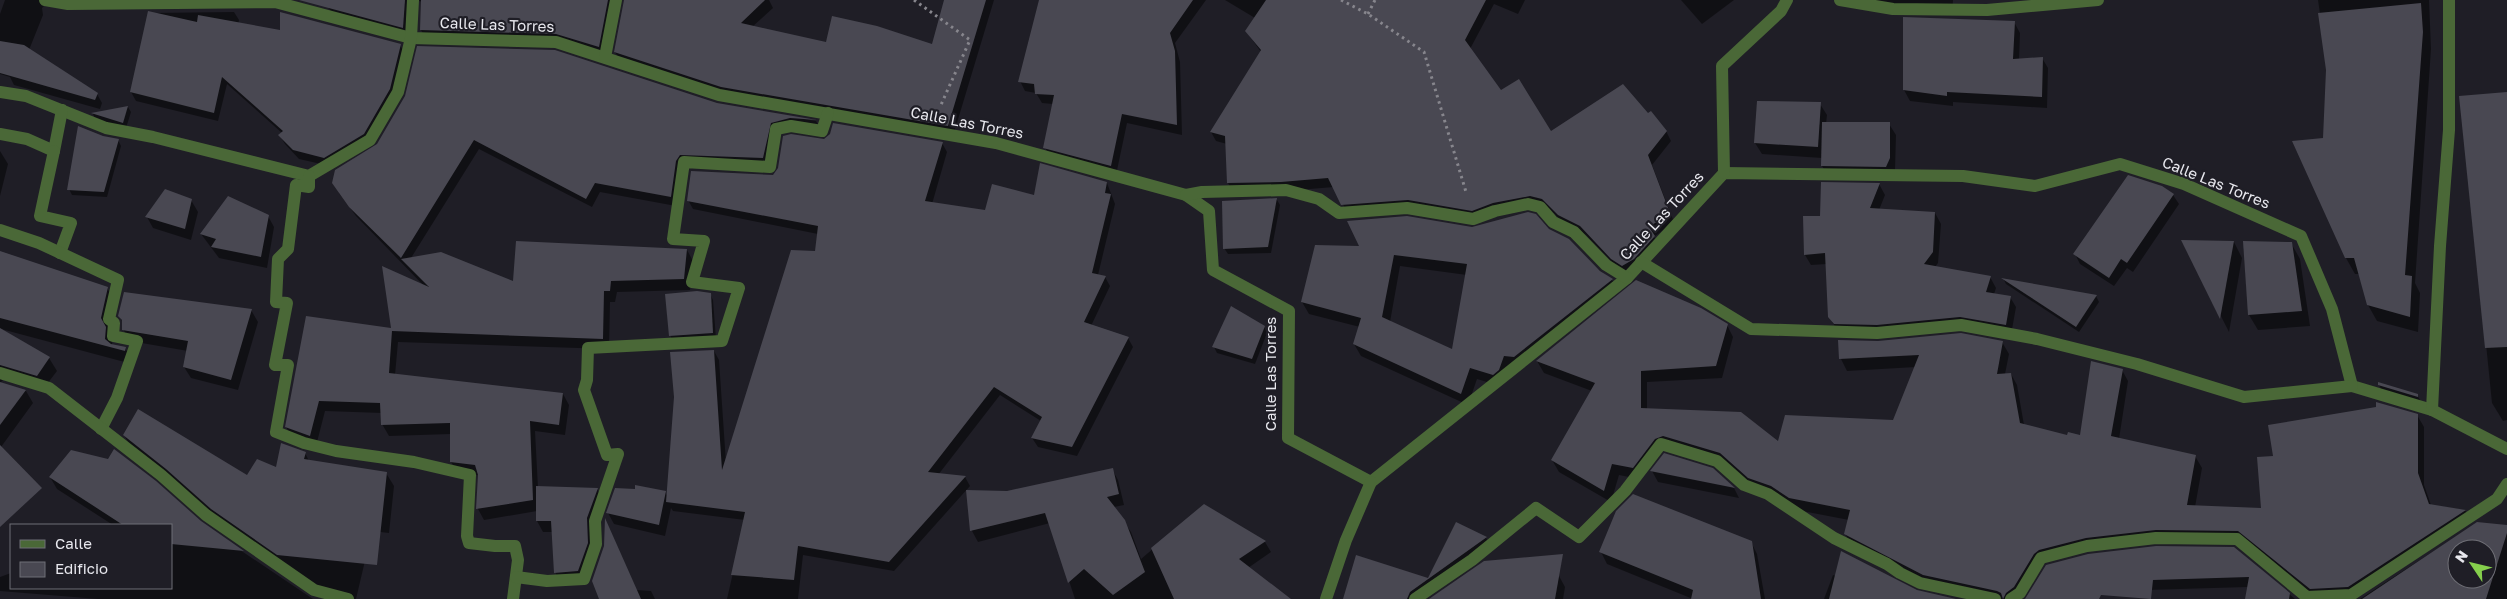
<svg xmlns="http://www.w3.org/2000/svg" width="2507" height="599" font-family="'Golos Text',sans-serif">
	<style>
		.shadow { fill: #0007; fill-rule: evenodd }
		.building { fill: #494852; fill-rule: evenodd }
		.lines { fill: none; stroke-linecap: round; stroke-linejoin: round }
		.path { stroke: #87868d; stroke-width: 3; stroke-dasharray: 2.5 4; stroke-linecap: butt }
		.minor { stroke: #4a6837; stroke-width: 12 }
		.labels { text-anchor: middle; stroke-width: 4.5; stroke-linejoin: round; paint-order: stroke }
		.street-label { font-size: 15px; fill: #e8e8ee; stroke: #1f1e26 }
	</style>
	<rect width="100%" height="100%" fill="#1f1e26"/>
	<g class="shadow">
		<path d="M5,0H244L49,1L42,8L43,15L29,50L97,94L102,103L100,109L14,85L10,77L0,74V14Z"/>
		<path d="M330,0H619L604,56L563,43L426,39L421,30L422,2L420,1L414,2L408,36L334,16L328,7Z"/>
		<path d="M625,0H769L773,8L752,27L824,59L933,46L945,0H994L953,136L728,97L621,62L615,52Z"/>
		<path d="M1041,0H1206L1175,43L1180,62L1182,135L1127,123L1116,175L1050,157L1045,147L1053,104L1042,103L1036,93L1025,91L1020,81Z"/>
		<path d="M1225,0H1525L1518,14L1494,4L1470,49L1501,92L1550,133L1648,115L1666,131L1671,141L1652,165L1674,222L1654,237L1659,246L1628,274L1618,268L1586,235L1565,225L1549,208L1536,205L1478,220L1414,209L1348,214L1334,187L1286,191L1233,192L1228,183L1227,144L1216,141L1211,132L1261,52L1246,31L1255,18Z"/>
		<path d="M1681,0H1734L1702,24Z"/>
		<path d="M1838,0H1953L1952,15Z"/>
		<path d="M2318,0H2429L2431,49L2415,283L2420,293L2418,332L2377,321L2368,305L2359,274H2355L2346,258L2324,139L2328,70Z"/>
		<path d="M234,12L239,20L233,51L400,45L405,54L395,98L369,143L330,166L299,159L285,144L280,136L282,133L227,84L218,121L136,101L131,92L149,13Z"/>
		<path d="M2014,22L2020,33L2019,60L2042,58L2048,68L2047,108L1953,102V106L1910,101L1904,90Z"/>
		<path d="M2507,93V420L2503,421L2492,403L2461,97Z"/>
		<path d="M716,104L816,121L821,129L775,132L768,167L685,164L676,206L600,192L592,207L479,149L411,258L514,283L687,250L693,261L690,290L617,292L615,302H610L609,349L398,342L395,375L563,394L569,405L565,435L535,431L538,488L597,489L603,500L584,582L561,583L555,572L553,532H543L537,521V511L484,520L478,509L479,475L458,473L451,462V434L389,436L382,424V413L325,411L316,446L293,438L286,427L392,329L425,287L356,216L339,193L378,145Z"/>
		<path d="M1820,104L1827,115L1826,124H1889L1896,135L1895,170L1829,177L1822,166V158L1762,154L1755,143Z"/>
		<path d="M128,107L131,112L126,128L95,119L93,114Z"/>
		<path d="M103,137L118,140L121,146L107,197L72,195L69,189Z"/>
		<path d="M824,140L942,143L947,152L932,204L986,211L1035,196L1107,183L1115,204L1098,275L1105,277L1110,286L1091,326L1128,338L1133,347L1077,456L1038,447L1032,438L1041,421L1000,395L938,475L965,477L970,486L894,571L803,555L798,599H727L745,520L673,511L671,508L665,536L614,524L608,513L665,492L668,497L714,351L719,360L726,463L816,252L818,234L693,209L688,200L774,176Z"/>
		<path d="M0,151L8,164L0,196Z"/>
		<path d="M1879,184L1885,195L1879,210L1935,213L1941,224L1938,263L1935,267L1990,277L1996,288L1994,294L2010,297L2016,307L2011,335L1967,327L1836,328L1829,317L1827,264L1811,265L1805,255V217L1821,218Z"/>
		<path d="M2173,195L2179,204L2133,272L2127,268L2114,286L2080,264L2075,254Z"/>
		<path d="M191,200L198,212L191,240L153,228L147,217Z"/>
		<path d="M1277,200L1280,205L1271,253L1228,254L1224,248L1223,202Z"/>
		<path d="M268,216L274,227L267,268L219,258L201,234Z"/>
		<path d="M1472,228L1548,230L1612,280L1619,291L1500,386L1477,379L1468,405L1361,356L1354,344L1360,327L1309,314L1302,302L1361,247ZM1400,266L1467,275L1453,351L1390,322Z"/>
		<path d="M2183,241L2234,242L2242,258L2229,332Z"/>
		<path d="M2291,243L2300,259L2310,326L2258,330L2249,315Z"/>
		<path d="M0,252L107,288L115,301L112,345L125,348L133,361L132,364L1,329L49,358L57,371L44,388L5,378L0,383L26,391L33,403L1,447L0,513Z"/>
		<path d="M2004,280L2096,296L2099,302L2079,332L2006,284Z"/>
		<path d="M710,294L713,300L716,339L673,341L670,335Z"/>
		<path d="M251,310L258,322L238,390L191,378L184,367L188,351L130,341L123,329V322L119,316Z"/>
		<path d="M1727,325L1733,337L1722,378L1647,382V409L1779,444L1894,421L1916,367L1847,371L1841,359L1840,341L2002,342L2009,354L2005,374H2011L2017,385L2024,425L2068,436H2081L2122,370L2128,381L2119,439L2195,456L2202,468L2195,507L2262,509L2275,457L2417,415L2424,427V485L2431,505L2465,510L2472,521L2355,598L2316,599L2245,542L2163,541L2093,549L2046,561L2019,599H1989L1930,587L1852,545L1845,534L1849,520L1797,510L1756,489L1728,465L1661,450L1639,479L1619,475L1611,502L1559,472L1552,460L1592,391L1544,373L1537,361Z"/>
		<path d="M1264,327L1267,333L1255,364L1217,353L1214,347Z"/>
		<path d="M2379,385L2417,395L2424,407L2385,396Z"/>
		<path d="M124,435L248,476L277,469L305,453L309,461L386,473L394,486L389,533L372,531L356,599H338L220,522L132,449Z"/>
		<path d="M1112,469L1118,480L1124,505L1114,507L1131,532L1141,559L1204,505L1265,542L1271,552L1248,568L1289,599H1075L1050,523L978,542L972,531L968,491L1007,493Z"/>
		<path d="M1712,469L1734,488L1739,498L1658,482L1652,471Z"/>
		<path d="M50,477L200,523L313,599H98L0,591V577L11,573V588H171V525H113L57,489Z"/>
		<path d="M1456,523L1486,538L1492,548L1422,599H1344L1357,556L1429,579Z"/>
		<path d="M2477,523L2507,527V599H2360ZM2457,549H2487V579H2457Z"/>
		<path d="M1751,542L1757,554L1765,599H1693L1607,564L1601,552Z"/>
		<path d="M2234,548L2295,599H2246L2248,587L2043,593Z"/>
		<path d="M1833,575L1836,576L1950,599H1824Z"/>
		<path d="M1559,576L1565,587L1563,599H1431Z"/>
		<path d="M637,590L651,591L655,599H601Z"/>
	</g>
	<g class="building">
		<path d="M299,0H405L403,28Z"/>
		<path d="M421,0H608L599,47L556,34L420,30Z"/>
		<path d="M624,0H765L741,23L826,42L832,16L877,26L932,44L944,0H986L948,126L721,87L614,52Z"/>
		<path d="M1039,0H1193L1170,33L1175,51L1177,125L1122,114L1111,166L1043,148L1054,95L1035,94L1034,84L1018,82Z"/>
		<path d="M1266,0H1486L1465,40L1501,90L1519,79L1551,131L1623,84L1648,113L1651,111L1667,131L1648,155L1670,213L1649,227L1655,236L1634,259L1622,266L1611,259L1580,226L1558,215L1542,199L1530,196L1493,203L1472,211L1408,200L1341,205L1328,178L1281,182L1227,183L1225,136L1210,132L1261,50L1245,31Z"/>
		<path d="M2421,3L2423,32L2405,275L2412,276L2410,317L2367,305L2354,258H2345L2292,141L2323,138L2326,70L2318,13Z"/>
		<path d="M148,11L197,22L198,15L280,30V12L401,44L390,89L364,134L324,158L293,150L278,135L283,131L222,77L214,113L130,92Z"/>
		<path d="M1903,17L2015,21L2013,59L2043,57L2042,97L1947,92V96L1903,90Z"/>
		<path d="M0,41L24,45L98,93L95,100L0,73Z"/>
		<path d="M417,46L555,50L717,103L817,120L790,118L771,123L763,158L680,155L676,161L671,197L595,183L586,199L474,140L401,258L349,207L332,183L335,170L377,144L405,96Z"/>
		<path d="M2507,92V347L2485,348L2459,96Z"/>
		<path d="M1757,101L1821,102L1818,147L1754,143Z"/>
		<path d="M128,106L123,123L91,113Z"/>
		<path d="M1822,122H1890V158L1886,167L1821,166Z"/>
		<path d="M833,123L943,142L925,201L985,210L992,184L1034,195L1040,163L1107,182L1105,193L1111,194L1092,273L1106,276L1084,322L1129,337L1072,447L1031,438L1042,417L994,387L928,472L966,476L889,562L798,546L794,580L731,575L745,512L666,502L674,397L670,352L714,350L722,470L791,250L815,251L818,226L687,201L691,171L773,175L778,168L783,136L791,134L824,139L830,134Z"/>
		<path d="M78,126L103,136L119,139L104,192L67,190Z"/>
		<path d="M2128,175L2162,186L2174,194L2127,263L2121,259L2109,278L2073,254Z"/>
		<path d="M1821,182L1880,183L1870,208L1935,212L1933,252L1924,264L1991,276L1986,292L2011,296L2006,325L1960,317L1877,325L1834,324L1828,317L1825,253L1804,255L1803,216H1820Z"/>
		<path d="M165,189L192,199L185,229L145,217Z"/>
		<path d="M228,196L269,215L261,257L211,247L216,239L200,234Z"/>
		<path d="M1277,198L1268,247L1223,249L1222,201Z"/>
		<path d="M1528,212L1536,214L1549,229L1569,239L1600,271L1613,279L1514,357L1504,356L1499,370L1493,375L1470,368L1461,394L1353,344L1361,318L1301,302L1315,245L1359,246L1347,221L1407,216L1472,227ZM1394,255L1467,264L1452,349L1382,317Z"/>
		<path d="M2181,240L2234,241L2220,319Z"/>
		<path d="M516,241L687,249L684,279L611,281L610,291H604L603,339L392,331L389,373L563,393L559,425L530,421L533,500L476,509L478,475L475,465L450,462V423L381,425L380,403L319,401L310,436L285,427L306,316L391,328L382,266L429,287L401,259L441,252L513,281Z"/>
		<path d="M2243,241L2292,242L2302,311L2248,315Z"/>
		<path d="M0,251L108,287L101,318L106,327L105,339L111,344L126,347L125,351L0,318Z"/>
		<path d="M2001,278L2097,295L2076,327Z"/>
		<path d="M1636,280L1701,308L1728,324L1716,366L1641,371V408L1741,412L1778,441L1785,415L1893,420L1919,355L1839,359L1838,340L1878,341L1961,333L2003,341L1997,374L2011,373L2020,423L2067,435L2068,432L2080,435L2091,361L2123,369L2111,436L2196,455L2187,505L2261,508L2257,457L2273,456L2268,425L2376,407V402L2418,414V473L2429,504L2466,510L2348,587L2310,589L2238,531L2156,530L2086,538L2039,550L2034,554L2014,587L2006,593L2003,599L2001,593L1997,591L1923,575L1844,534L1850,510L1789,498L1771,486L1748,478L1720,453L1663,436L1655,439L1633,468L1612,464L1604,491L1551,460L1595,383L1536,361Z"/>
		<path d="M697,291L711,293L713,333L669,336L665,294Z"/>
		<path d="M124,292L252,309L231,380L183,367L188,341L122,330V320L118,316Z"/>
		<path d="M1231,306L1265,326L1252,359L1212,347Z"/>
		<path d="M0,328L50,357L37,376L0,365Z"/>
		<path d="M0,382L26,390L0,425Z"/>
		<path d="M2378,382L2418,394V397L2378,385Z"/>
		<path d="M138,409L247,475L257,459L276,467L281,443L306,452L304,459L387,472L377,565L277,555L211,509L166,469L123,435Z"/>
		<path d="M0,445L42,488L0,527Z"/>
		<path d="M114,449L156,481L201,521L244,551L171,544V525H123L49,477L71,450L108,459Z"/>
		<path d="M1664,453L1713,468L1735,488L1650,471Z"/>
		<path d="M1113,468L1119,494L1107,497L1125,520L1145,572L1113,595L1084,569L1068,583L1045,513L970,531L966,490L1007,491Z"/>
		<path d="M635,485L666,491L659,525L606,513L615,488L635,489Z"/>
		<path d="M536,486L598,488L587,518L588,543L578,571L554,573L551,521H536Z"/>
		<path d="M1633,494L1752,541L1761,599H1691L1693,590L1599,552L1616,511Z"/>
		<path d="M1204,504L1266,541L1239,559L1291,599H1174L1151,548Z"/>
		<path d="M605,518L641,599H599L592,581L604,546Z"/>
		<path d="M1456,522L1487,537L1410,592L1407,599H1343L1356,555L1428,578Z"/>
		<path d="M2477,522L2507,525V533L2486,599H2362ZM2457,549H2487V579H2457Z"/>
		<path d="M2156,546L2234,547L2290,593L2289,599H2245L2249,577L2153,580L2151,599L2101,595L2099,599H2025L2046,565L2088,554Z"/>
		<path d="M1841,551L1917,590L1956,599H1829Z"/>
		<path d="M1563,554L1555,599H1429L1484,561Z"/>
	</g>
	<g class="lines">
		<g class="path">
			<path d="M914,0L970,40L940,107"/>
			<path d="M1341,0L1368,14L1424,52L1466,192"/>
			<path d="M1368,14L1375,0"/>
		</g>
		<g class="minor">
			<path d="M45,0L68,4L275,2L411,38L556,42L719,95L996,143L1186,195L1209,211L1213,270L1289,311L1288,438L1371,482L1627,278L1724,173L1963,176L2035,186L2120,164L2184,184L2301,236L2332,309L2352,386L2432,410L2507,449"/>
			<path d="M1840,0L1893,9L1987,10L2098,0"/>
			<path d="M605,57L616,0"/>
			<path d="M0,92L26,96L106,128L153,137L309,176L370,140L398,92L411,38L413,0"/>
			<path d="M0,134L27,139L54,151L62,110"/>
			<path d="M54,151L40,216L71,223L60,253"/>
			<path d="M1724,173L1722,66L1781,11L1787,0"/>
			<path d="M309,176V187L296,185L288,249L278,259L276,302L287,303L275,365H288L276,432L304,443L336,451L414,462L470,475L467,536L469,543L495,546H515L518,560L513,599"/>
			<path d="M1186,195L1202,192L1286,190L1319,199L1339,213L1407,208L1473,219L1495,211L1528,204L1540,207L1553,222L1574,232L1606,265L1627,278"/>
			<path d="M0,230L39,243L118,280L109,319L114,323L113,336L137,341L117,398L101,429"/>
			<path d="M1641,262L1751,329L1877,333L1961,325L2037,339L2137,364L2244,397L2352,386"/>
			<path d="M0,373L49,388L161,475L206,515L314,590L348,599"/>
			<path d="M2432,410L2440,246L2449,130V0"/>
			<path d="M516,577L547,581L584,579L596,544L595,521L618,454L607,455L584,390L587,380L588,348L722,341L739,288L692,282L704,241L673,239L684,162L770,167L776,129L791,126L822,131L828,113"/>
			<path d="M1326,599L1346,540L1371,482"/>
			<path d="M1415,599L1472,560L1536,508L1579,537L1625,491L1661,444L1717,461L1744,485L1768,494L1834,538L1887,564L1900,573L1920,583L1995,599"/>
			<path d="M2011,599L2020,593L2041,558L2087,546L2156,538L2237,539L2307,597L2351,595L2497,499L2507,484"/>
		</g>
	</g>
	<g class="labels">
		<g class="street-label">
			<text transform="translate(497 25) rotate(2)" y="5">Calle Las Torres</text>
			<text transform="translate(967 123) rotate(11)" y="5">Calle Las Torres</text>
			<text transform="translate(2216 183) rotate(22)" y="5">Calle Las Torres</text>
			<text transform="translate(1662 216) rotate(-47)" y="5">Calle Las Torres</text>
			<text transform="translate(1271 374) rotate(-90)" y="5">Calle Las Torres</text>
		</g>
	</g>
	<rect x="10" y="524" width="162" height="65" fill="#1f1e26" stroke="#6f6f76"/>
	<rect x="20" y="540" width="25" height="8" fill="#4a6837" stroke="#6f6f76"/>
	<text x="55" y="549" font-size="15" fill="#e8e8ee">Calle</text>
	<rect x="20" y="562" width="25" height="15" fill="#494852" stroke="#6f6f76"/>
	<text x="55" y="574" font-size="15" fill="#e8e8ee">Edificio</text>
	<g transform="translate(2472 564) rotate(305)"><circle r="24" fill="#1f1e26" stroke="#6f6f76"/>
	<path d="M0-4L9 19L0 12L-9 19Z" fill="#85cf4c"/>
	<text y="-8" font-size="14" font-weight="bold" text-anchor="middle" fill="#e8e8ee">N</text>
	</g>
</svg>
